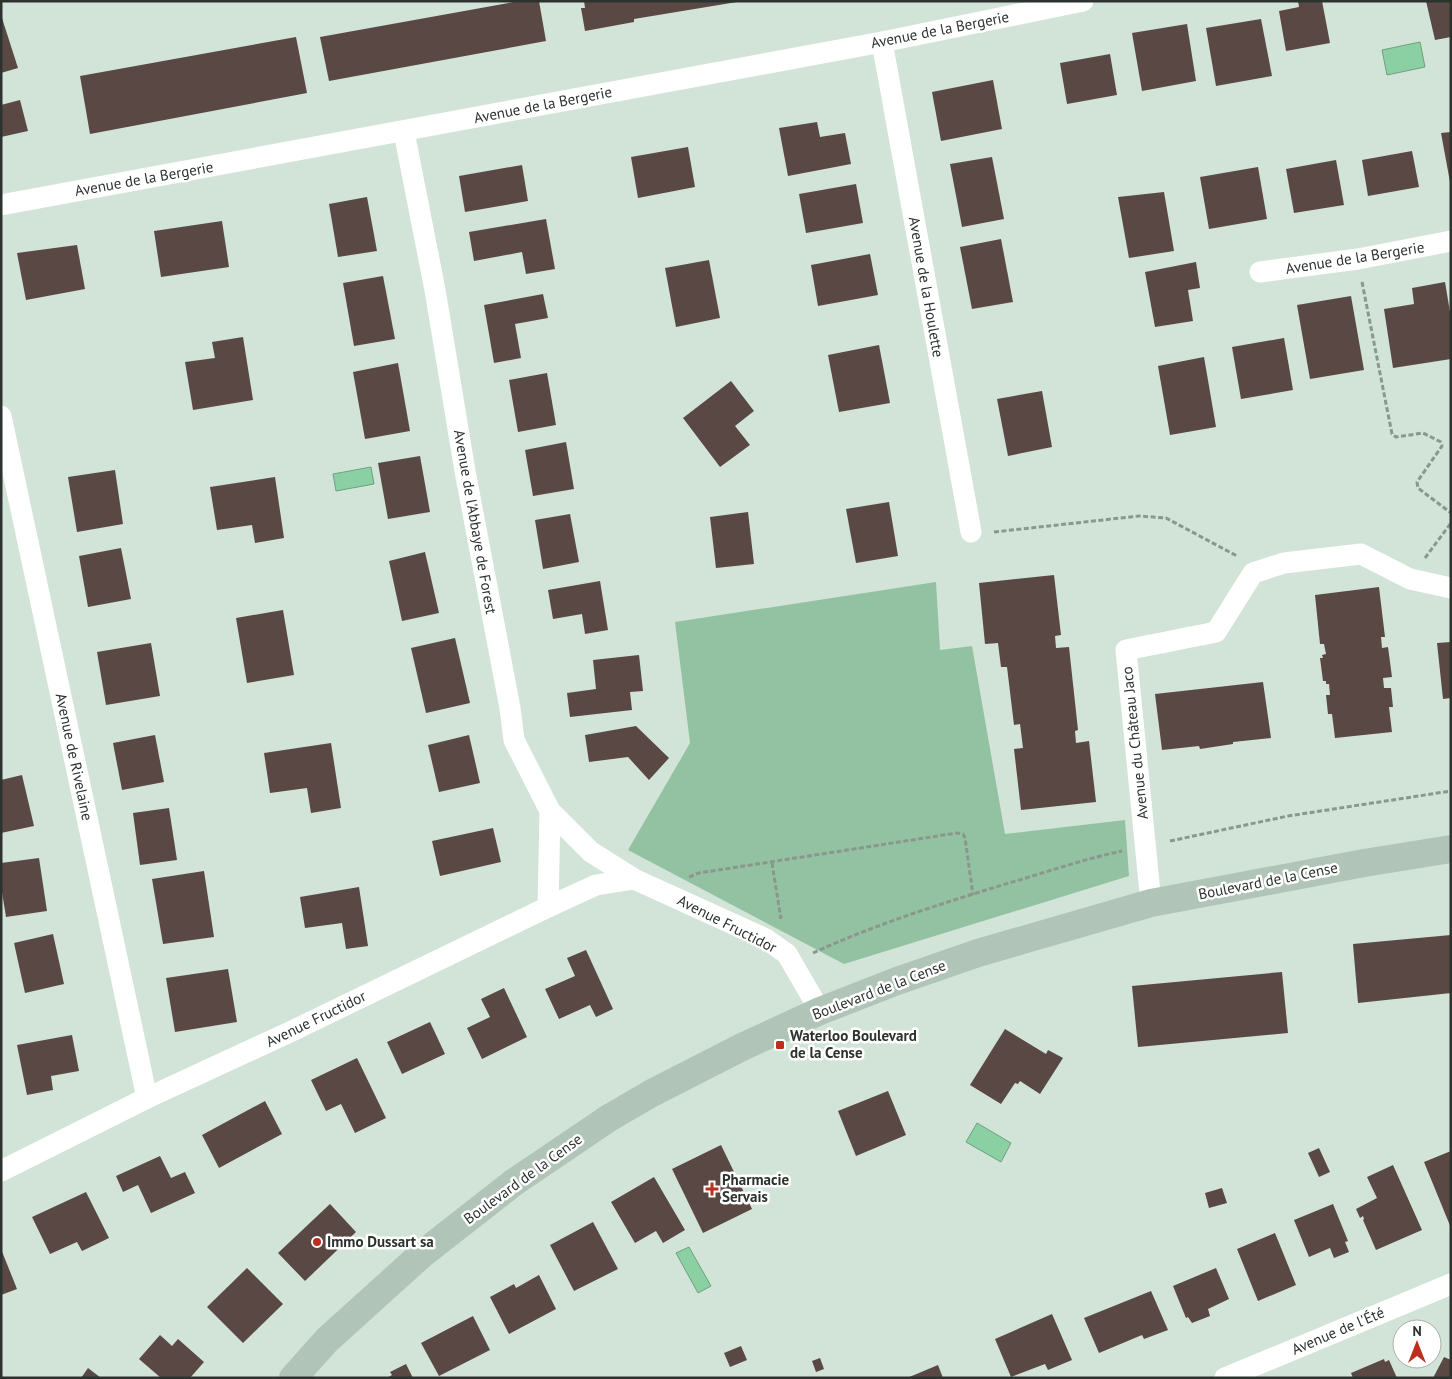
<svg xmlns="http://www.w3.org/2000/svg" width="1452" height="1379" font-family="'PT Sans',sans-serif">
	<style>
		.green { fill: #93c2a2 }
		.water { fill: #8ad0a2; stroke: #6ea17f }
		.building { fill: #5a4844 }
		.lines { fill: none; stroke-linecap: round; stroke-linejoin: round }
		.path { stroke: #8a978d; stroke-width: 3; stroke-dasharray: 5 2.5; stroke-linecap: butt }
		.street { stroke: #fff; stroke-width: 21 }
		.secondary { stroke: #b0c4b7; stroke-width: 28 }
		.poi-dot { fill: #bc2f1f; stroke: #fff; stroke-width: 2 }
		.labels { text-anchor: middle; stroke-width: 5; stroke-linejoin: round; paint-order: stroke }
		.street-label { font-size: 15px; fill: #2c332e; stroke: #fff }
		.poi-label { font-size: 15px; font-weight: bold; fill: #2c332e; stroke: #fff; text-anchor: start }
	</style>
	<rect width="100%" height="100%" fill="#d2e4d7"/>
	<path class="green" d="M936,582L940,650L972,646L1005,834L1125,820L1129,876L844,964L628,850L690,743L675,622Z"/>
	<g class="water">
		<path d="M1420,42L1425,67L1387,75L1382,50Z"/>
		<path d="M371,467L374,484L336,491L333,474Z"/>
		<path d="M977,1123L1011,1143L1001,1162L966,1142Z"/>
		<path d="M689,1247L711,1286L698,1293L676,1253Z"/>
	</g>
	<g class="building">
		<path d="M519,1H539L546,41L329,81L320,37Z"/>
		<path d="M584,1H737V2L634,19V22L585,31L581,8H585Z"/>
		<path d="M1298,1H1322L1330,43L1286,51L1279,11L1299,7Z"/>
		<path d="M1426,1H1451V37L1435,40Z"/>
		<path d="M1,15L18,68L1,73Z"/>
		<path d="M1261,19L1272,76L1216,86L1206,28Z"/>
		<path d="M1187,24L1196,81L1142,91L1132,33Z"/>
		<path d="M296,37L307,93L90,134L80,76Z"/>
		<path d="M1110,54L1117,95L1067,104L1060,63Z"/>
		<path d="M993,80L1002,129L941,141L932,92Z"/>
		<path d="M20,100L28,131L1,137V105Z"/>
		<path d="M817,122L820,137L845,133L851,164L788,176L779,128Z"/>
		<path d="M1451,132V182H1450L1441,133Z"/>
		<path d="M688,147L695,187L638,198L631,157Z"/>
		<path d="M1412,151L1419,187L1368,196L1362,160Z"/>
		<path d="M992,157L1004,219L962,227L950,164Z"/>
		<path d="M1336,160L1344,205L1294,213L1286,169Z"/>
		<path d="M522,165L528,201L465,212L459,176Z"/>
		<path d="M1258,167L1267,219L1209,229L1200,177Z"/>
		<path d="M856,184L863,223L806,233L799,194Z"/>
		<path d="M1164,192L1174,251L1129,258L1118,197Z"/>
		<path d="M367,197L377,251L338,257L329,204Z"/>
		<path d="M546,219L555,269L526,274L522,252L474,261L469,232Z"/>
		<path d="M222,221L229,267L161,277L154,231Z"/>
		<path d="M1001,239L1013,302L972,309L960,247Z"/>
		<path d="M77,245L85,289L26,300L17,253Z"/>
		<path d="M870,254L878,295L818,306L811,265Z"/>
		<path d="M709,260L720,318L676,327L665,268Z"/>
		<path d="M1196,262L1200,288L1188,290L1193,321L1155,327L1145,272Z"/>
		<path d="M383,276L395,339L354,346L343,283Z"/>
		<path d="M1445,282L1451,318V359L1393,368L1384,309L1414,304L1412,288Z"/>
		<path d="M543,294L548,318L515,324L521,358L494,363L484,305Z"/>
		<path d="M1351,296L1364,370L1310,379L1297,305Z"/>
		<path d="M243,337L253,400L193,410L185,362L215,358L212,342Z"/>
		<path d="M1284,338L1293,390L1241,399L1232,347Z"/>
		<path d="M879,345L890,403L839,412L828,355Z"/>
		<path d="M1204,357L1216,427L1170,435L1158,366Z"/>
		<path d="M398,363L410,431L365,439L353,372Z"/>
		<path d="M547,373L556,425L518,432L509,380Z"/>
		<path d="M731,381L754,411L735,426L750,445L720,467L683,418Z"/>
		<path d="M1042,391L1052,447L1008,456L997,399Z"/>
		<path d="M566,442L574,489L533,496L525,450Z"/>
		<path d="M420,456L430,512L388,519L378,463Z"/>
		<path d="M115,470L123,524L77,532L68,477Z"/>
		<path d="M275,477L284,538L255,543L252,525L217,530L210,487Z"/>
		<path d="M889,502L898,556L856,563L846,509Z"/>
		<path d="M748,512L754,564L716,568L710,517Z"/>
		<path d="M570,514L579,562L543,569L535,520Z"/>
		<path d="M121,548L131,599L88,607L79,556Z"/>
		<path d="M425,552L439,613L402,621L389,561Z"/>
		<path d="M1054,575L1061,635L1055,636L1056,648L1069,647L1078,730L1075,731L1076,743L1089,741L1096,802L1021,810L1014,749L1023,748L1020,724L1014,725L1007,667H1001L998,643L985,644L979,583Z"/>
		<path d="M600,581L608,630L585,634L582,614L553,619L548,590Z"/>
		<path d="M1379,587L1385,637H1381L1382,648L1388,647L1392,677L1383,678L1384,688H1391L1393,707H1389L1392,732L1335,738L1332,714H1328L1326,695H1330L1329,684H1326V681H1323L1320,658H1323L1322,655L1326,654L1324,644H1320L1315,595Z"/>
		<path d="M283,610L294,675L247,683L236,618Z"/>
		<path d="M455,638L470,703L426,713L411,648Z"/>
		<path d="M1451,642V698L1443,699L1437,643Z"/>
		<path d="M151,643L160,696L106,705L97,652Z"/>
		<path d="M639,655L643,691L630,692L632,710L570,717L567,693L596,689L593,660Z"/>
		<path d="M1263,682L1271,738L1233,742V744L1200,749L1199,746L1162,750L1155,694Z"/>
		<path d="M636,726L669,758L649,780L628,757L589,762L585,735Z"/>
		<path d="M155,735L164,782L122,790L113,743Z"/>
		<path d="M469,735L480,783L439,792L428,745Z"/>
		<path d="M331,743L341,808L311,813L307,788L270,793L264,753Z"/>
		<path d="M22,775L34,826L1,833V780Z"/>
		<path d="M169,808L177,860L140,865L133,813Z"/>
		<path d="M493,828L501,862L440,876L432,841Z"/>
		<path d="M39,858L47,911L6,917L1,886V863Z"/>
		<path d="M204,871L214,937L163,944L152,879Z"/>
		<path d="M359,887L368,946L346,949L342,923L305,928L300,897Z"/>
		<path d="M53,934L64,984L25,993L14,943Z"/>
		<path d="M1451,935V993L1358,1003L1353,944Z"/>
		<path d="M586,950L613,1009L596,1017L590,1005L559,1019L545,989L575,976L567,958Z"/>
		<path d="M228,969L237,1022L175,1032L166,978Z"/>
		<path d="M1282,972L1288,1033L1138,1047L1132,986Z"/>
		<path d="M504,988L527,1037L482,1059L467,1028L490,1017L481,999Z"/>
		<path d="M430,1022L445,1054L402,1074L387,1042Z"/>
		<path d="M1005,1029L1046,1054L1048,1050L1063,1058L1040,1094L1020,1081L1018,1084L1015,1083L1001,1104L970,1085Z"/>
		<path d="M72,1035L79,1071L51,1076L53,1090L27,1095L17,1045Z"/>
		<path d="M357,1058L386,1118L355,1133L341,1104L326,1111L311,1080Z"/>
		<path d="M888,1091L906,1135L856,1156L838,1111Z"/>
		<path d="M265,1101L282,1134L219,1168L202,1135Z"/>
		<path d="M721,1145L752,1209L703,1233L672,1169Z"/>
		<path d="M1319,1148L1330,1172L1319,1177L1308,1153Z"/>
		<path d="M1451,1151V1228L1424,1162Z"/>
		<path d="M160,1156L171,1178L185,1172L195,1193L151,1213L138,1185L123,1192L116,1176Z"/>
		<path d="M1393,1165L1422,1230L1376,1250L1363,1220L1364,1219L1363,1216L1360,1218L1356,1209L1377,1198L1367,1177Z"/>
		<path d="M654,1177L685,1230L663,1243L656,1231L635,1243L611,1202Z"/>
		<path d="M1222,1188L1227,1203L1209,1208L1205,1193Z"/>
		<path d="M86,1192L109,1238L82,1251L77,1242L50,1254L32,1217Z"/>
		<path d="M330,1204L356,1232L305,1281L278,1253Z"/>
		<path d="M1333,1204L1348,1241L1345,1242L1349,1252L1334,1258L1330,1248L1309,1257L1294,1220Z"/>
		<path d="M593,1222L618,1269L574,1291L550,1245Z"/>
		<path d="M1275,1233L1296,1285L1258,1301L1237,1249Z"/>
		<path d="M1,1249L17,1289L1,1295Z"/>
		<path d="M247,1268L283,1304L243,1343L207,1307Z"/>
		<path d="M1216,1268L1229,1299L1208,1309L1210,1316L1192,1323L1188,1317L1186,1318L1173,1286Z"/>
		<path d="M539,1275L556,1309L509,1334L490,1297L514,1284L516,1288Z"/>
		<path d="M1151,1291L1168,1330L1144,1339L1142,1335L1099,1353L1084,1318Z"/>
		<path d="M1052,1314L1072,1360L1048,1370L1045,1364L1011,1377L995,1339Z"/>
		<path d="M473,1316L490,1350L439,1376L421,1343Z"/>
		<path d="M160,1335L172,1346L178,1339L204,1362L190,1378H161L139,1359Z"/>
		<path d="M741,1346L747,1360L730,1367L724,1353Z"/>
		<path d="M1444,1357L1451,1360V1378H1433Z"/>
		<path d="M820,1358L824,1369L816,1372L812,1361Z"/>
		<path d="M1384,1359L1385,1362L1389,1360L1397,1378H1353L1351,1373Z"/>
		<path d="M406,1364L413,1378H387L392,1375L390,1372Z"/>
		<path d="M938,1365L943,1378H907Z"/>
		<path d="M88,1368L101,1378H81Z"/>
	</g>
	<g class="lines">
		<g class="path">
			<path d="M1362,282L1392,434L1396,437L1423,433L1441,442L1442,446L1417,482L1418,488L1451,513"/>
			<path d="M994,532L1139,516L1166,518L1237,556"/>
			<path d="M1425,558L1451,523"/>
			<path d="M1170,841L1288,816L1451,791"/>
			<path d="M772,863L781,919"/>
			<path d="M689,877L699,873L957,833L963,834L965,838L973,895"/>
			<path d="M813,953C876,924 943,903 1009,883C1047,872 1084,859 1122,851"/>
		</g>
		<g class="street">
			<path d="M882,42L971,532"/>
			<path d="M404,132L435,290L465,471L510,708L514,740L550,811L548,907"/>
			<path d="M1,205L882,42L1083,1"/>
			<path d="M1260,272L1358,259L1451,241"/>
			<path d="M1,416L147,1098"/>
			<path d="M550,811L591,852L634,879L766,939L787,954L820,1011"/>
			<path d="M1151,903L1126,650L1216,632L1253,573L1284,563L1361,554L1410,579L1451,588"/>
			<path d="M1,1171L147,1098L292,1031L548,907L596,885L634,879"/>
			<path d="M1225,1378L1451,1284"/>
		</g>
		<path class="secondary" d="M293,1378L327,1340L421,1255L513,1183L609,1118L652,1093L742,1047L820,1011L897,981L978,953L1151,903L1364,863L1451,849"/>
	</g>
	<g class="poi-dot">
		<rect x="775" y="1040" width="10" height="10" rx="2.5"/>
		<path d="M709.5 1181.5h5v5h5v5h-5v5h-5v-5h-5v-5h5z"/>
		<circle cx="317" cy="1242" r="5"/>
	</g>
	<g class="labels">
		<g class="street-label">
			<text transform="translate(940 30) rotate(-11)" y="5">Avenue de la Bergerie</text>
			<text transform="translate(543 105) rotate(-11)" y="5">Avenue de la Bergerie</text>
			<text transform="translate(144 179) rotate(-10)" y="5">Avenue de la Bergerie</text>
			<text transform="translate(1355 258) rotate(-9)" y="5">Avenue de la Bergerie</text>
			<text transform="translate(926 287) rotate(80)" y="5">Avenue de la Houlette</text>
			<text transform="translate(475 522) rotate(80)" y="5">Avenue de l'Abbaye de Forest</text>
			<text transform="translate(1135 743) rotate(-96)" y="5">Avenue du Château Jaco</text>
			<text transform="translate(74 757) rotate(78)" y="5">Avenue de Rivelaine</text>
			<text transform="translate(1268 881) rotate(-11)" y="5">Boulevard de la Cense</text>
			<text transform="translate(727 924) rotate(27)" y="5">Avenue Fructidor</text>
			<text transform="translate(879 990) rotate(-21)" y="5">Boulevard de la Cense</text>
			<text transform="translate(316 1019) rotate(-26)" y="5">Avenue Fructidor</text>
			<text transform="translate(523 1179) rotate(-36)" y="5">Boulevard de la Cense</text>
			<text transform="translate(1338 1331) rotate(-23)" y="5">Avenue de l'Été</text>
		</g>
		<g class="poi-label">
			<text x="790" y="1041">Waterloo Boulevard<tspan x="790" dy="17">de la Cense</tspan></text>
			<text x="722" y="1185">Pharmacie<tspan x="722" dy="17">Servais</tspan></text>
			<text x="327" y="1247">Immo Dussart sa</text>
		</g>
	</g>
	<rect width="1452" height="1379" fill="none" stroke="#2c332e" stroke-width="5"/>
	<g transform="translate(1417 1344)"><circle r="24" fill="#ffffff" stroke="#abadab"/>
	<path d="M0-4L9 19L0 12L-9 19Z" fill="#bc2f1f"/>
	<text y="-8" font-size="14" font-weight="bold" text-anchor="middle" fill="#2c332e">N</text>
	</g>
</svg>
